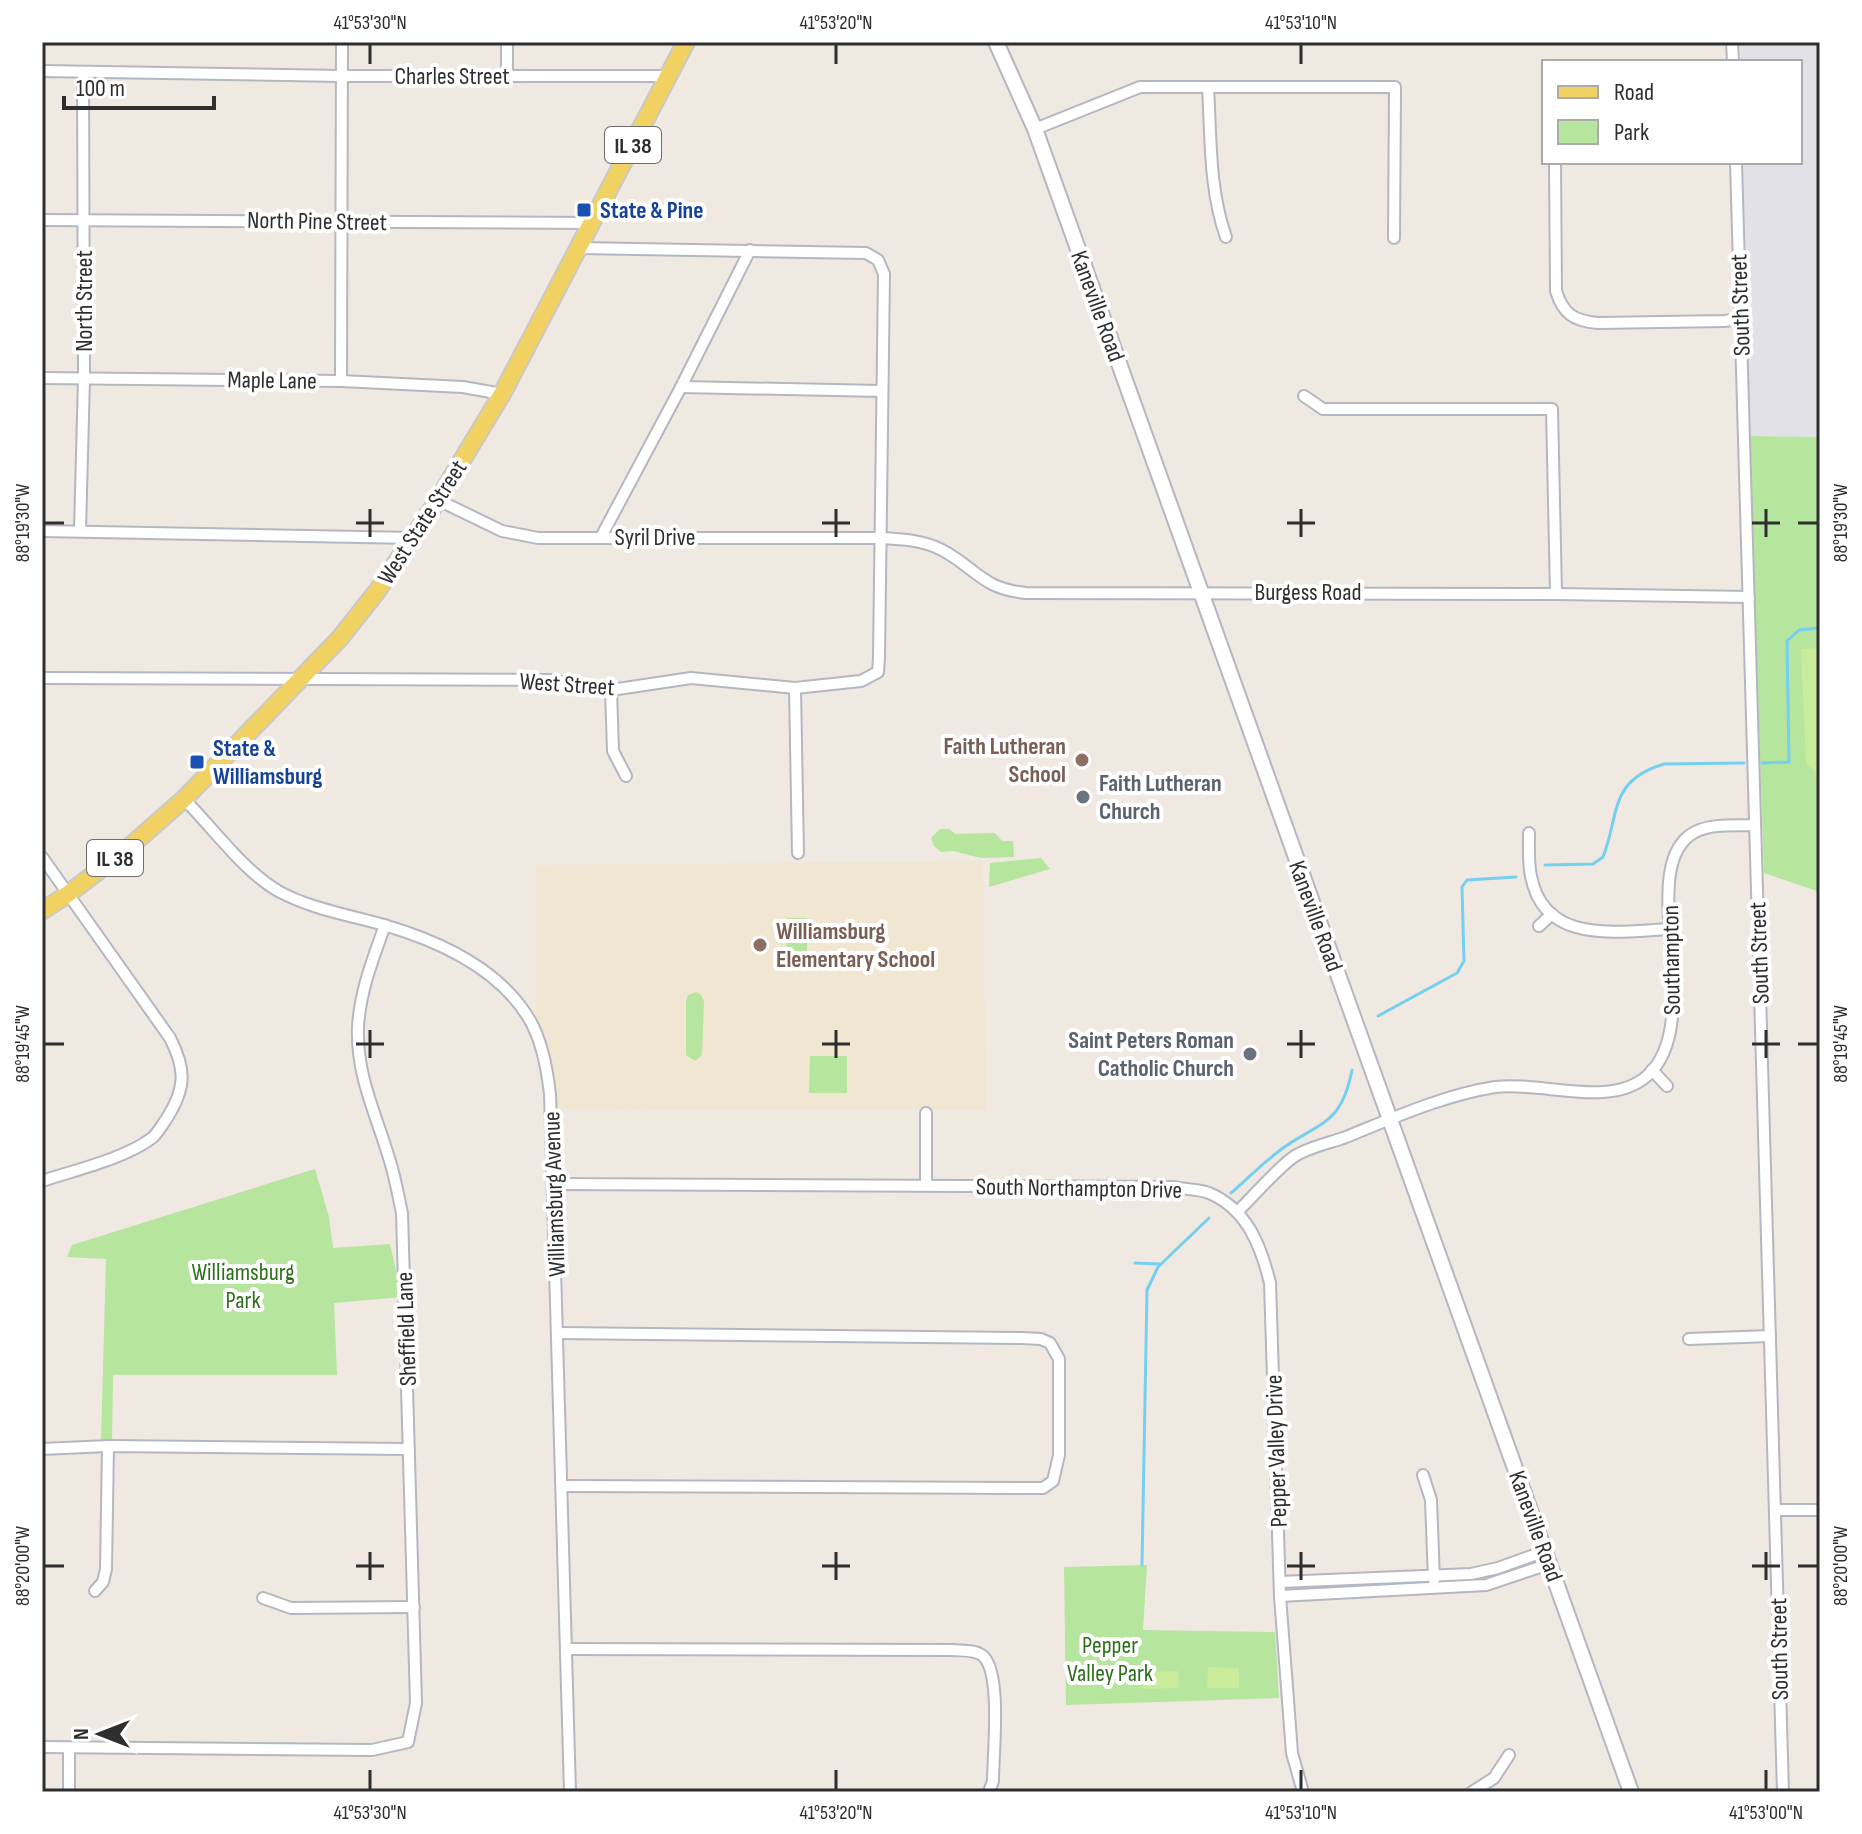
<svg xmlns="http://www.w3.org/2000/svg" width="1862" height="1834" font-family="'Sofia Sans Condensed',sans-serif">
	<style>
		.industrial { fill: #e3e1e8 }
		.education { fill: #f0e6d1 }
		.green { fill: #b6e59e }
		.pitch { fill: #c9ec9a }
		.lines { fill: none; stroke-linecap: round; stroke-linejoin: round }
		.stream { stroke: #75cff0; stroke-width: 3 }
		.minor-casing { stroke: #b4b7c1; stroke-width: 14 }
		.secondary-casing { stroke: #b4b7c1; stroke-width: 18 }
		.primary-casing { stroke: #c9c9c9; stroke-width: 20 }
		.minor { stroke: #fff; stroke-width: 10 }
		.secondary { stroke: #fff; stroke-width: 14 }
		.primary { stroke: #f2d163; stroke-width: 16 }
		.ticks { fill: none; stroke: #2e2e2e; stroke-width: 3 }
		.transit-dot { fill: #1a4fb4; stroke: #fff; stroke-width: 3 }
		.education-dot { fill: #8d6e63; stroke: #fff; stroke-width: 3 }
		.worship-dot { fill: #6b7280; stroke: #fff; stroke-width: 3 }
		.labels { text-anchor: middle; stroke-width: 8; stroke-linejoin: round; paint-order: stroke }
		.shield { fill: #fff; stroke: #6d6d6d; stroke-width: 2 }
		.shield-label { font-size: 22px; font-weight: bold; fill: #2e2e2e }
		.street-label { font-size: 24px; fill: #2e2e2e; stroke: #fff }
		.transit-label { font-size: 24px; font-weight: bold; fill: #164399; stroke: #fff; text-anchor: start }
		.education-label { font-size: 24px; font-weight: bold; fill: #785e54; stroke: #fff; text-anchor: end }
		.worship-label { font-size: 24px; font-weight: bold; fill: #5b616d; stroke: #fff; text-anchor: start }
		.park-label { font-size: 24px; fill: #2c6e1b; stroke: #fff }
		.neatline { fill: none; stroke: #2e2e2e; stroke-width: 3 }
		.ticks-label { font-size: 20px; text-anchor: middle; fill: #2e2e2e }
	</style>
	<rect width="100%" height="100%" fill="#efe9e1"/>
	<path class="industrial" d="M1740,42H1820V437L1749,436L1743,162H1800V62H1741Z"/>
	<path class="education" d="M983,861L986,1110L553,1109L536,1025V865Z"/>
	<g class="green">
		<path d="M1749,436L1820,437V892L1764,873Z"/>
		<path d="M940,829H949L955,834L995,833L1002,841H1013L1014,857L981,858L953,851L941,852L934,846L931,838Z"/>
		<path d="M1041,858L1050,869L989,887L990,863Z"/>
		<path d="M787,918H807V962L786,961Z"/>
		<path d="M697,992L701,995L704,1001L702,1055L695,1061L686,1055V1001L688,995Z"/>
		<path d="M810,1056H847V1093H809Z"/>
		<path d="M315,1169L329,1217L333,1248L390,1244L402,1297L334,1303L337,1375H113L112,1441H101L106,1259L67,1257L72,1245Z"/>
		<path d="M1147,1565L1143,1630L1275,1632L1279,1698L1066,1705L1064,1567Z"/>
	</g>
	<g class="pitch">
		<path d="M1820,648V776L1806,764L1801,649Z"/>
		<path d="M1208,1667L1239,1668V1688H1207Z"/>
		<path d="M1178,1671L1179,1688L1143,1689L1142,1672Z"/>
	</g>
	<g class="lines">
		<g class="stream">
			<path d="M1762,763L1789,762L1787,641L1799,630L1820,628"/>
			<path d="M1545,865L1593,864L1603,857C1620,814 1608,781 1664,764L1744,763"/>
			<path d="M1378,1016L1457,973L1464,961L1462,887L1467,880L1516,877"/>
			<path d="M1231,1193C1247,1179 1262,1164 1279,1151C1319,1121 1341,1127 1352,1070"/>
			<path d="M1135,1263L1160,1264"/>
			<path d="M1142,1565L1147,1290L1158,1267L1209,1218"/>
		</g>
		<g class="minor-casing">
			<g id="minor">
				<path d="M1732,42L1733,62"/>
				<path d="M42,71L342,76H670"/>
				<path d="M507,76V42"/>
				<path d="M1208,87C1211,137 1209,190 1226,237"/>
				<path d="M1035,129L1140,87H1395L1394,238"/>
				<path d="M1555,162L1556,291C1563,314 1574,321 1598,323L1725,321L1741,318"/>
				<path d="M1736,162L1783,1792"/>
				<path d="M42,220L592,223"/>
				<path d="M42,378L341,381L463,387L502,394"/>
				<path d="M341,381L342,42"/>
				<path d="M681,387L881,391"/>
				<path d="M1304,396L1323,409H1552L1556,594"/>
				<path d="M438,500L502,531L538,538H880C901,539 923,540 942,550C976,568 982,589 1026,593L1556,594L1749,597"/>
				<path d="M42,531L413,538"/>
				<path d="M80,531L84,378L83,72"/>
				<path d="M601,537L681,387L750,250"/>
				<path d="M42,678L548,680L611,690L691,678L795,688L861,681L878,672L879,657L884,274L878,260L866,253L579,248"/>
				<path d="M795,688L798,853"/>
				<path d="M611,690L613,751L626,776"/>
				<path d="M184,799C213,828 244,872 280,892C312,909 349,915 384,925C439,941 503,970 532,1024C543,1046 547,1070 550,1094L570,1792"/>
				<path d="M1529,833C1529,847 1528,862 1531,876C1544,946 1619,931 1671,929"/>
				<path d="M42,857L170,1038C186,1069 186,1088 167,1118C162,1125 158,1133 152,1138C124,1159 75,1170 42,1181"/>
				<path d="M1539,926L1552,914"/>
				<path d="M1652,1070L1667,1086"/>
				<path d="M926,1113V1185"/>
				<path d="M553,1184L1172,1187C1183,1189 1198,1189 1209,1193C1247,1209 1261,1246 1270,1283L1280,1596L1292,1753L1303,1792"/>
				<path d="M1238,1211C1254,1196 1278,1167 1295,1156C1309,1147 1330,1143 1346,1137C1393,1118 1444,1095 1495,1087C1543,1081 1609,1109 1647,1076C1709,1021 1632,865 1695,832C1713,823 1736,826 1755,825"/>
				<path d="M558,1333L1022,1338L1041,1339L1050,1343L1059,1359V1455L1053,1481L1043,1488L562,1486"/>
				<path d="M1689,1339L1770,1336"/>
				<path d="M42,1449L108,1446L409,1449"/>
				<path d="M1423,1475L1431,1500L1434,1580"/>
				<path d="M1776,1510H1820"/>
				<path d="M1280,1582L1471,1574L1498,1568L1545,1551"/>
				<path d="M95,1591L103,1582L106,1569L108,1446"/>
				<path d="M1280,1596L1486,1585L1549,1564"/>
				<path d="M263,1598L291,1608L414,1607"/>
				<path d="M566,1649L952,1650C962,1651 975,1649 983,1656C1002,1673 993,1754 993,1781L989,1792"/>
				<path d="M42,1747L372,1750L408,1742L416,1703L402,1213C398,1195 395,1176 389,1158C376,1114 356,1075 358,1027C360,991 373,959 385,925"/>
				<path d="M69,1748V1792"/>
				<path d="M1472,1792L1494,1778L1509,1755"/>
			</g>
		</g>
		<g class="secondary-casing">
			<path id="secondary" d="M996,42L1035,129L1631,1792"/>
		</g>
		<g class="primary-casing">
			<path id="primary" d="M42,911L68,894L127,849L184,799L340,638L378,590L438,500L502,394L686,42"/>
		</g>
		<use href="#minor" class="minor"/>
		<use href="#secondary" class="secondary"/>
		<use href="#primary" class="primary"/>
	</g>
	<path class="ticks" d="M370,44V64M836,44V64M1301,44V64M370,509V537M836,509V537M1301,509V537M1766,509V537M44,523H64M356,523H384M822,523H850M1287,523H1315M1752,523H1780M1798,523H1818M370,1030V1058M836,1030V1058M1301,1030V1058M1766,1030V1058M44,1044H64M356,1044H384M822,1044H850M1287,1044H1315M1752,1044H1780M1798,1044H1818M370,1552V1580M836,1552V1580M1301,1552V1580M1766,1552V1580M44,1566H64M356,1566H384M822,1566H850M1287,1566H1315M1752,1566H1780M1798,1566H1818M370,1770V1790M836,1770V1790M1301,1770V1790M1766,1770V1790"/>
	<g class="transit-dot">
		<rect x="576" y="202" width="16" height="16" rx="4"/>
		<rect x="189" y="754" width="16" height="16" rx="4"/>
	</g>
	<g class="education-dot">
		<circle cx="1082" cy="760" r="8"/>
		<circle cx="760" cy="945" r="8"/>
	</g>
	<g class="worship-dot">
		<circle cx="1083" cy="797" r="8"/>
		<circle cx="1250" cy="1054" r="8"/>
	</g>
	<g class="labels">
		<g class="shield">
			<rect x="605" y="127" width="56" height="36" rx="6"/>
			<rect x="87" y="840" width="56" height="36" rx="6"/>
		</g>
		<g class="shield-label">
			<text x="633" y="153">IL 38</text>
			<text x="115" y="866">IL 38</text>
		</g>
		<g class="street-label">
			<text x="452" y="84">Charles Street</text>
			<text transform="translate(317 221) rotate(1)" y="8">North Pine Street</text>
			<text transform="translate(84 301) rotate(-90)" y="8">North Street</text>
			<text transform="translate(1740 305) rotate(-92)" y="8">South Street</text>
			<text transform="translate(1098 306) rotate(70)" y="8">Kaneville Road</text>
			<text transform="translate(272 380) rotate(1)" y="8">Maple Lane</text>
			<text transform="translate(422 522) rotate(-57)" y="8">West State Street</text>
			<text x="655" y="545">Syril Drive</text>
			<text x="1308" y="600">Burgess Road</text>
			<text transform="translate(567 684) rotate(4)" y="8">West Street</text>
			<text transform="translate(1316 916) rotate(70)" y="8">Kaneville Road</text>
			<text transform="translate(1759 953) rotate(-92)" y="8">South Street</text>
			<text transform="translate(1671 960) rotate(-91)" y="8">Southampton</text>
			<text transform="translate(1079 1188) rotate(1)" y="8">South Northampton Drive</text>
			<text transform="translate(554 1194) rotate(-92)" y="8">Williamsburg Avenue</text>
			<text transform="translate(406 1329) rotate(-92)" y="8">Sheffield Lane</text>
			<text transform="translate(1276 1451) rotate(-92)" y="8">Pepper Valley Drive</text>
			<text transform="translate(1536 1526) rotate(70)" y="8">Kaneville Road</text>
			<text transform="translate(1779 1649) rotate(-91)" y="8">South Street</text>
		</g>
		<g class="transit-label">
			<text x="600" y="218">State &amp; Pine</text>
			<text x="213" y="756">State &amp;<tspan x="213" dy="28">Williamsburg</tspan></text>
		</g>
		<g class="education-label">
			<text x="1066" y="754">Faith Lutheran<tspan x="1066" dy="28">School</tspan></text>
			<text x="776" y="939" text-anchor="start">Williamsburg<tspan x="776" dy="28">Elementary School</tspan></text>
		</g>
		<g class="worship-label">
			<text x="1099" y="791">Faith Lutheran<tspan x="1099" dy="28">Church</tspan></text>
			<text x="1234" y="1048" text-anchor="end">Saint Peters Roman<tspan x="1234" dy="28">Catholic Church</tspan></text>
		</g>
		<g class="park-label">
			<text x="243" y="1280">Williamsburg<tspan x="243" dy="28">Park</tspan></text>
			<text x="1110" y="1653">Pepper<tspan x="1110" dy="28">Valley Park</tspan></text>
		</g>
	</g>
	<rect width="1862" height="1834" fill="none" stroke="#ffffff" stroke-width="88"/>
	<rect x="1542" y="60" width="260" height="104" fill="#ffffff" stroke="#ababab" stroke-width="2"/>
	<rect x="1558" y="86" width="40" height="12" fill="#f2d163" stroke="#ababab" stroke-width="2"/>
	<text x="1614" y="100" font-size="24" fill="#2e2e2e">Road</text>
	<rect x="1558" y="120" width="40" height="24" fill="#b6e59e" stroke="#ababab" stroke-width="2"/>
	<text x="1614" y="140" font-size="24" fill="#2e2e2e">Park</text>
	<g transform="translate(100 1734) rotate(270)" stroke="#ffffff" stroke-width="6" paint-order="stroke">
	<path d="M0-6L14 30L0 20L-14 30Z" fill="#2e2e2e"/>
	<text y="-12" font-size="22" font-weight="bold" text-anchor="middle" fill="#2e2e2e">N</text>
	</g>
	<path d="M64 96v12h150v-12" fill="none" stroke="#2e2e2e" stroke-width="4"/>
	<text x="76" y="96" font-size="24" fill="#2e2e2e" stroke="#ffffff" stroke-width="6" paint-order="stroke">100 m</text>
	<rect x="44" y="44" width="1774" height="1746" class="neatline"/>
	<g class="ticks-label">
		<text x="370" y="29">41°53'30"N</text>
		<text x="836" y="29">41°53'20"N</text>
		<text x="1301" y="29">41°53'10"N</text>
		<text transform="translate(1840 523) rotate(-90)" y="7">88°19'30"W</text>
		<text transform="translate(22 523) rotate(-90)" y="7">88°19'30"W</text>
		<text transform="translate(1840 1044) rotate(-90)" y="7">88°19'45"W</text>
		<text transform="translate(22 1044) rotate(-90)" y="7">88°19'45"W</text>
		<text transform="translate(1840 1566) rotate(-90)" y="7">88°20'00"W</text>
		<text transform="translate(22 1566) rotate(-90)" y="7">88°20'00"W</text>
		<text x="370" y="1819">41°53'30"N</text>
		<text x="836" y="1819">41°53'20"N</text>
		<text x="1301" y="1819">41°53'10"N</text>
		<text x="1766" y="1819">41°53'00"N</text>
	</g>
</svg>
